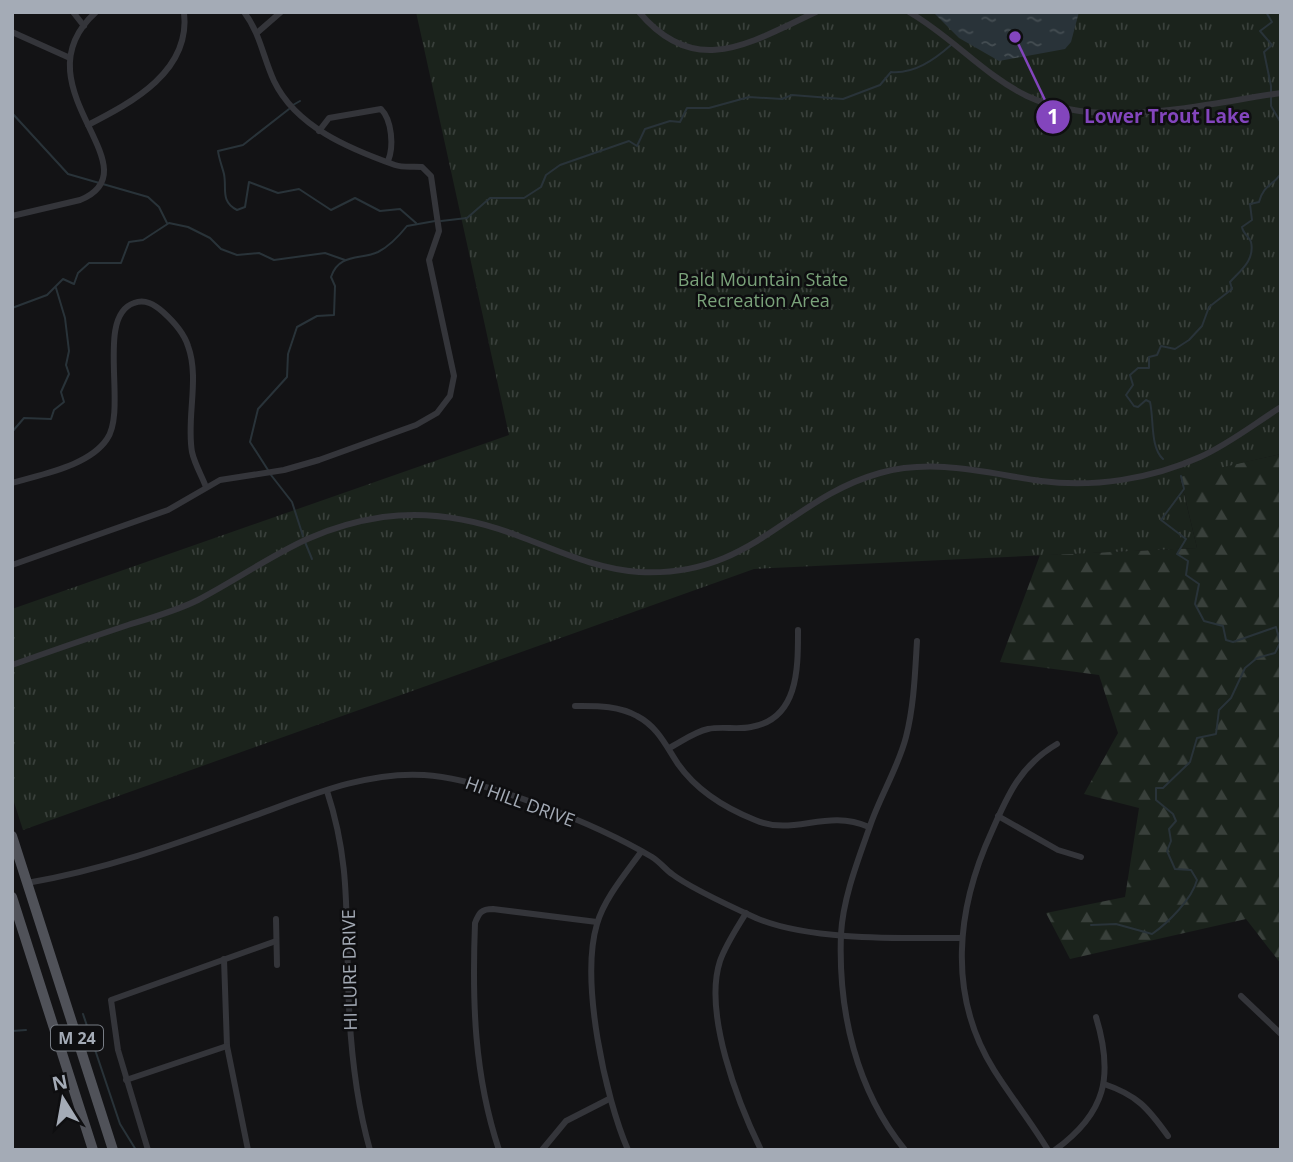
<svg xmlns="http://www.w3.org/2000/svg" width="1293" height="1162" font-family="'Open Sans',sans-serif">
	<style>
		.forest { fill: url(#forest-firs) }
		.park { fill: url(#park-tufts) }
		.water { fill: url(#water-ripples) }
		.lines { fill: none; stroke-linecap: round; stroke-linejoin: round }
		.stream { stroke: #293339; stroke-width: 2 }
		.street { stroke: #34353a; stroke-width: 6 }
		.primary { stroke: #505259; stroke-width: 10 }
		.labels { text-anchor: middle; stroke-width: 5; stroke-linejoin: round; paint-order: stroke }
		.shield { fill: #0e0e10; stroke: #777c84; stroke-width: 2 }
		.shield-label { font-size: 16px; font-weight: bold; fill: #a4abb6 }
		.park-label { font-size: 18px; fill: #7aa27a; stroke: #0e0e10 }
		.street-label { font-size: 18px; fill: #a4abb6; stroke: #0e0e10 }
		.leader { fill: none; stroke: #8345bd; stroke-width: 2.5 }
		.callout-dot { fill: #8345bd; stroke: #0e0e10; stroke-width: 2.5 }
		.mark-label { font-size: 21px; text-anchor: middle; font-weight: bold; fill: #fff }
		.callout-label { font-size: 19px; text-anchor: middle; font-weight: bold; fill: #8345bd; stroke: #0e0e10; stroke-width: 5; stroke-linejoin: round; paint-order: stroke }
	</style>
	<defs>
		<pattern id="forest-firs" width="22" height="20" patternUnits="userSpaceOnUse" patternTransform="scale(1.75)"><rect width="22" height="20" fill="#1b231c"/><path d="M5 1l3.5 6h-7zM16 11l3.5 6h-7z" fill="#39403b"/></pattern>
		<pattern id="park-tufts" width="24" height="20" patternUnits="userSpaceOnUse" patternTransform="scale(1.75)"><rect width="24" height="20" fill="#1b231c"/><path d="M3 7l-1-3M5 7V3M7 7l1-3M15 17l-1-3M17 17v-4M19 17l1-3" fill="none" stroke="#39403b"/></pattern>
		<pattern id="water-ripples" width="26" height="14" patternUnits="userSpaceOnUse" patternTransform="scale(1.75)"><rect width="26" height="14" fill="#293339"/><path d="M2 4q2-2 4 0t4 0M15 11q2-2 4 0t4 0" fill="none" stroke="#454e53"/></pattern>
	</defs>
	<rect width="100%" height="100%" fill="#131315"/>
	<path class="forest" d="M1281,454V964L1246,919L1070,959L1046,913L1125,897L1139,808L1084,794L1118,733L1099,675L1000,662L1040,555L1197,548L1180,476Z"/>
	<path class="park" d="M416,12H1281V454L1180,477L1197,548L754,569L23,830L12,796V609L509,435Z"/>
	<path class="water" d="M933,12H1079L1071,42L1065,49L999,61L959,38Z"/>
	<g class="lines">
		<g class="stream">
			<path d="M1266,12L1272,22L1260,31L1272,45L1264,52L1271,86V106L1281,123"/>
			<path d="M293,105L300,101"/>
			<path d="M289,109L243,145L218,151C219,159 222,166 224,174C227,189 220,201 237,210L245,207L249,182L278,193L299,189L331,210L355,198L380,211L400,209L416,223"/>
			<path d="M12,113L68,174L148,197L159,207L167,223"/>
			<path d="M441,221L467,218L490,198H524L541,187L546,175L560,165L629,141L637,146L645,129L670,121L680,122L687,108H709L749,97L782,99L792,95L843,99L880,85L891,72C914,74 934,60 951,45"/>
			<path d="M12,308L47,295L63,279L74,284L78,273L89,263H121L129,242L143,240L169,223L188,227L210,238L221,249L237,255L259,253L274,260L325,253L345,260"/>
			<path d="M12,432L24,418L51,419L54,410L64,402L61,392L69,374L66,365L69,351L65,318L56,288"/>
			<path d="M1163,459C1150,447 1154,419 1150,402L1146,400L1138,407L1134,406L1126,395L1133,385L1130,375L1138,368H1149V357L1157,355L1161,346L1175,349L1189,340L1202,326L1209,307L1232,289L1230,282C1241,270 1255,260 1251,242C1249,236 1243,234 1242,227L1252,220L1250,204L1259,202C1264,183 1274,186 1281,173"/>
			<path d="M268,470L250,442L258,409L287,377L288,354L297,327L317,316L334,315L335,286L331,277C339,253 361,260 378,252C390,246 399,236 407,226L435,221"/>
			<path d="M271,475L292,502L303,536"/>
			<path d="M305,542L312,559"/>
			<path d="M1091,925L1116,924L1152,934C1168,923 1192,899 1197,880L1191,870L1175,869L1167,851L1171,841L1169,829L1176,821L1173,814L1156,800V788H1163L1190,762L1197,738L1216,734L1219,710L1231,698L1245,668L1257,658L1275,653L1280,643L1276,627L1233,642L1226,640L1223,626L1204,621L1195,604L1199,584L1186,575L1188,561L1177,554L1186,539L1161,520L1184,489L1181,476"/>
			<path d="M83,1014L120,1124L136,1150"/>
			<path d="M12,1031L26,1030"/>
		</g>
		<g class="street">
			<path d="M73,12L84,26"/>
			<path d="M639,12C696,80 751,42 816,12"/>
			<path d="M909,12C951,36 984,75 1027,96C1101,131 1203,104 1281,93"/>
			<path d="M12,32L70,58"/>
			<path d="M258,32L281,12"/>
			<path d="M88,125C133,102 191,71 184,12"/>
			<path d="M319,131L329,118L381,109C392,120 394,147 388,161"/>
			<path d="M12,216L80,200C158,168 14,86 96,12"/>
			<path d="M12,483C42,474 89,466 107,439C128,409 95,316 134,303C145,299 154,304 163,312C173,321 184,333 188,346C200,379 186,418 192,452C195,465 202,476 206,487"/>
			<path d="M12,565L168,510L220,480L284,470L319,460L416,425L437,413L450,396L454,376L429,260L439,231L431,176L422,167C413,166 404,168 395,165C350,149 296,127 274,81C263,57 260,33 244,12"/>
			<path d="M12,665C51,651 89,638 128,625C151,618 176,611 198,600C266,564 303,529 383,517C428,511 474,519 516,535C557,550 595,569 639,572C753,578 787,499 880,473C934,458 986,473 1041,481C1094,488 1151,479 1200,457C1229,444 1254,424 1281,407"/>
			<path d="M575,706C595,706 618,705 637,716C658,727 666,746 678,764C697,791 725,808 755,820C795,837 825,808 869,827"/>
			<path d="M669,748C681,742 694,732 708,729C722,726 737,730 751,727C799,719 798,667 798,630"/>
			<path d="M327,791C349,858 346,907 348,976C349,1033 354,1094 370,1150"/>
			<path d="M998,816L1058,850L1081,857"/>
			<path d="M27,883C103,870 173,845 245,819C302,799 363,771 424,775C486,779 598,825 652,857C660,862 665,869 672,874C690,888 734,908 756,918C809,941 903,938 961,938"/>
			<path d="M746,913C737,928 726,944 720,961C703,1013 738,1103 761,1150"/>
			<path d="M276,919L277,965"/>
			<path d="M224,959L227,1046L248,1150"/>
			<path d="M1241,996L1281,1034"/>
			<path d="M126,1080L227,1046"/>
			<path d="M1104,1084C1137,1095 1148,1108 1168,1136"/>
			<path d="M148,1150L118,1050L111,1000L276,941"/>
			<path d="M499,1150C474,1075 472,1001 475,923C479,913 481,909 493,909L597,922"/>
			<path d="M542,1150L566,1121L609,1099"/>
			<path d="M628,1150C605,1097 580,981 597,924C604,899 626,873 641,852"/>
			<path d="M905,1150C856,1090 838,1011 841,934C843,898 858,860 870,826C880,796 898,768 906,737C914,706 915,673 917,641"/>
			<path d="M1048,1150C1031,1122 1011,1097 994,1070C947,995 956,909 992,831C1008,794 1021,765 1057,744"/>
			<path d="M1055,1150C1106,1113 1114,1076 1096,1017"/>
		</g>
		<g class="primary">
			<path d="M12,836L113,1150"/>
			<path d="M12,897L93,1150"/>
		</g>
	</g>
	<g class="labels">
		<rect class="shield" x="51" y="1025.5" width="52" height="25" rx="5"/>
		<g class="shield-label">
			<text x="77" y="1044">M 24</text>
		</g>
		<g class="park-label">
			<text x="763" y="286">Bald Mountain State<tspan x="763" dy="21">Recreation Area</tspan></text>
		</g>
		<g class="street-label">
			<text transform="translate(520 802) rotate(20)" y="6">HI HILL DRIVE</text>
			<text transform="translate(350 970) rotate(-91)" y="6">HI LURE DRIVE</text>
		</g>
	</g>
	<path class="leader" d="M1015 37L1053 117"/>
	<g class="callout-dot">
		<circle cx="1015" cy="37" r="7"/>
		<circle cx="1053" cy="117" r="18"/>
	</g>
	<g class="mark-label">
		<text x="1053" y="124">1</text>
	</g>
	<g class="callout-label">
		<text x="1167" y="123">Lower Trout Lake</text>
	</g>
	<rect width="1293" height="1162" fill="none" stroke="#a4abb6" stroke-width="28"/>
	<g transform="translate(63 1099) rotate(349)" stroke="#0e0e10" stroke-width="5" paint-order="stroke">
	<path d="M0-5L12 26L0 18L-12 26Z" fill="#a4abb6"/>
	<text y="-10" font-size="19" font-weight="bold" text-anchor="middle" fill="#a4abb6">N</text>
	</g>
</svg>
